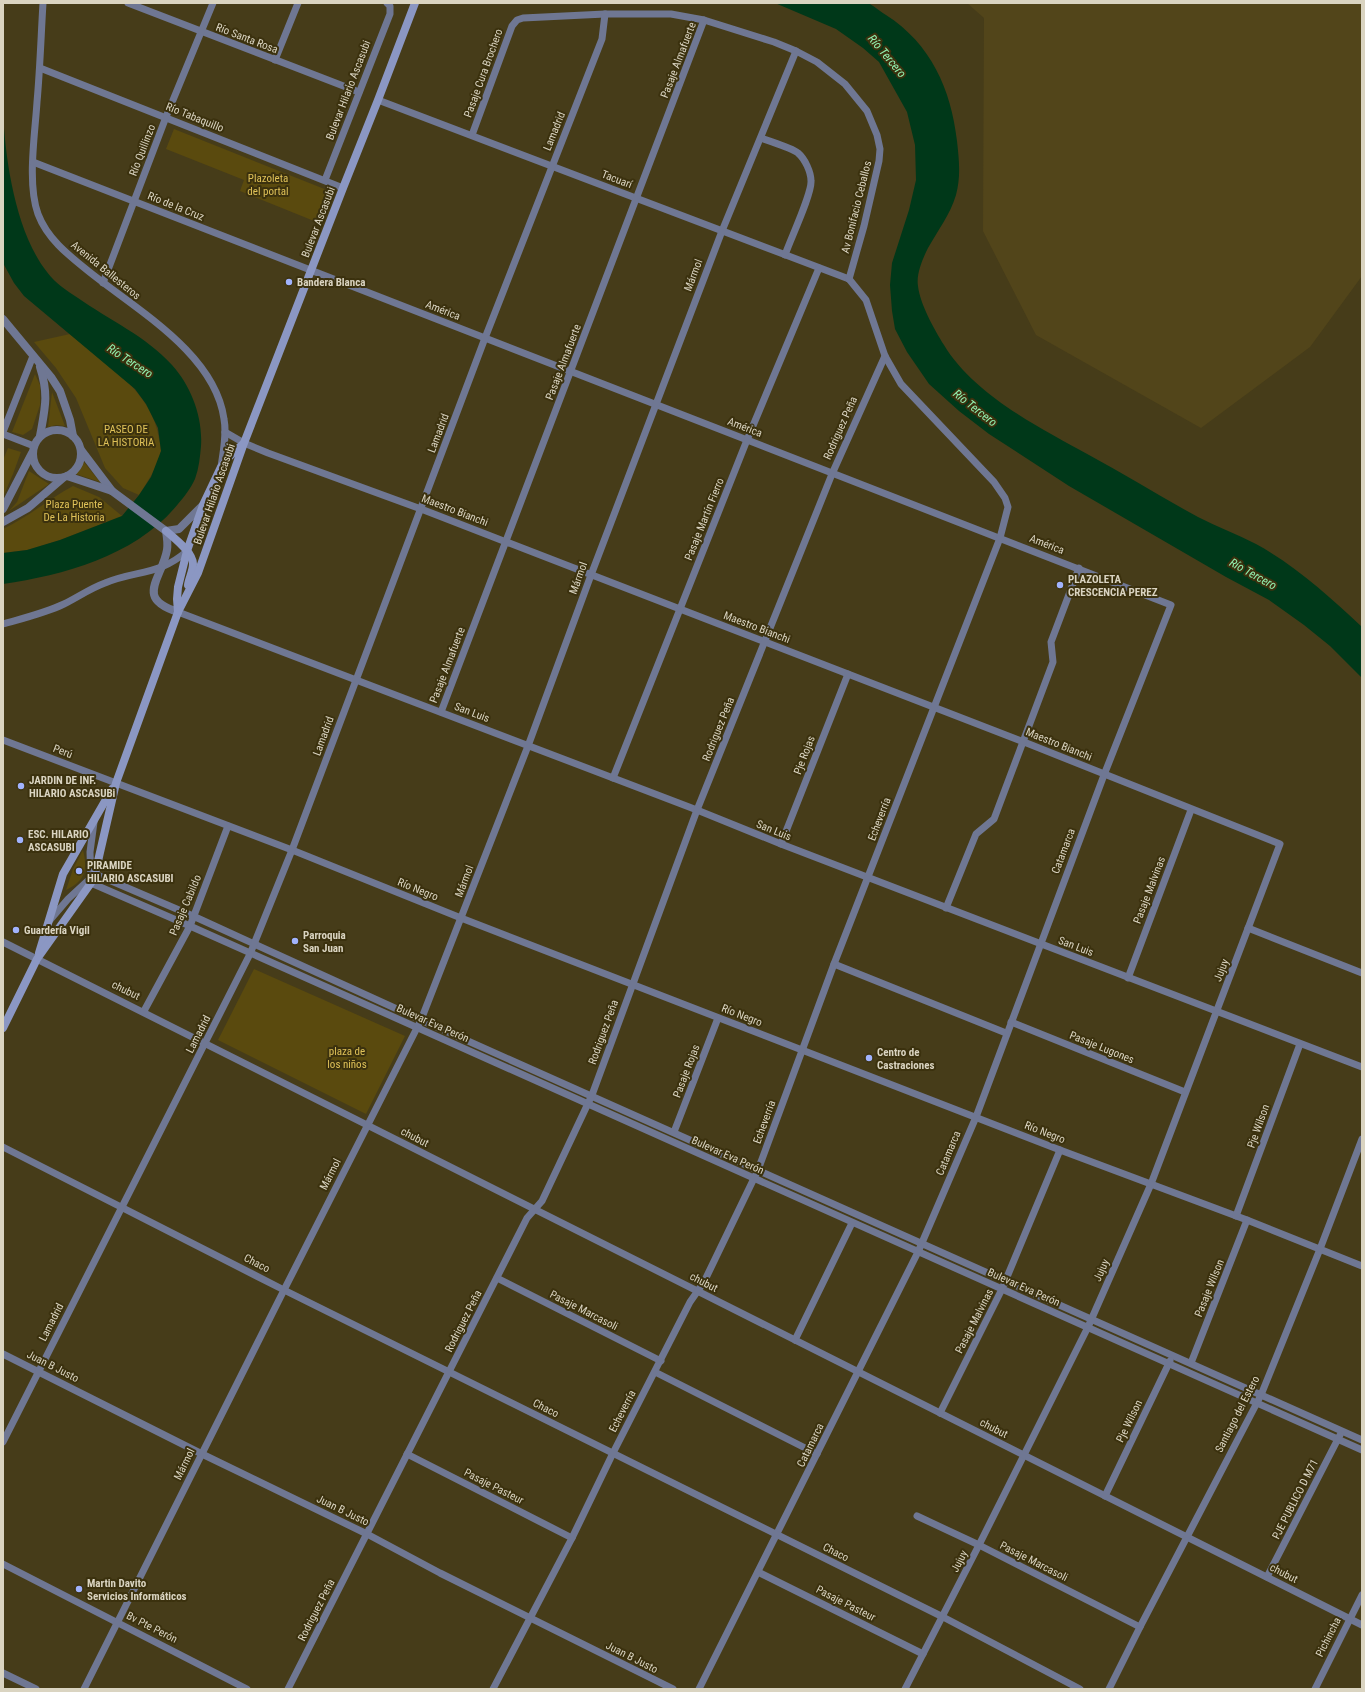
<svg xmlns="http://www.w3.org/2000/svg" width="1365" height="1692" font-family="'Roboto Condensed',sans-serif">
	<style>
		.built { fill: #52451a }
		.green { fill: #5a4a0e }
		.water { fill: #003819 }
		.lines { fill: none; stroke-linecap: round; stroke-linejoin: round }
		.minor { stroke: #6f7793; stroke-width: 7 }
		.tertiary { stroke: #6f7793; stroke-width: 8 }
		.secondary { stroke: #8b97c3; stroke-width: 8 }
		.poi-dot { fill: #a1b3fd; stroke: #3b310e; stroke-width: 1.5 }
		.labels { text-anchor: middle; stroke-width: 4; stroke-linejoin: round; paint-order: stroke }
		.street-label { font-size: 11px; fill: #dad4c1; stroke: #3b310e }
		.park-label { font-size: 11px; fill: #dfc158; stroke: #3b310e }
		.poi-label { font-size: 11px; font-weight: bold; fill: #dad4c1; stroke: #3b310e; text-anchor: start }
		.water-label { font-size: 12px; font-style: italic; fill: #92f1b0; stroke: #3b310e }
	</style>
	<rect width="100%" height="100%" fill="#463c19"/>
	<path class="built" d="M967,3H1362V276L1310,347L1201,428L1036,335L983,231L984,18Z"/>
	<g class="green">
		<path d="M174,129L332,192L319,223L240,191L244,180L166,149Z"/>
		<path d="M70,334C104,362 153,392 159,439C160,443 161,448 161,451C158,467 147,482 139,495L123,488L105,468L76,398L56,368L34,342Z"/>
		<path d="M35,374L40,385V405L32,429L23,435L12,432Z"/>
		<path d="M52,392L65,426L56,425L48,427Z"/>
		<path d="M8,448L21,452L13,474L3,497V460Z"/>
		<path d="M83,461L100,482L76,474Z"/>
		<path d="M29,471L49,484L9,511L17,502Z"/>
		<path d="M73,486L99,497L122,516L60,540L27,550L3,553V529C28,517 49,499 73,486Z"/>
		<path d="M83,850C88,870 85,881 66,890L73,869Z"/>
		<path d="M254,969L405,1036L366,1114L218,1040Z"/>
	</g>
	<g class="water">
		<path d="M775,3C798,3 822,3 845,3C853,3 863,1 870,4C875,7 881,12 886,15C931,44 951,89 957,141C959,159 961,177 956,195C950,215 938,230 928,248C923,258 916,274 918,286C920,304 934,329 944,345C974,395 1040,428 1089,455C1126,475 1161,497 1198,517C1217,527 1237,534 1256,544C1296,566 1329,596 1362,627V678L1330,646L1304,625L1269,600L1226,577L1069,486L989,434L959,411L929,384L907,352L895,329L892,311L890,285L892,263L909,210L916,180L915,145L907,112L879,62L863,48L836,29Z"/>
		<path d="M3,111C5,160 16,233 47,272C55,283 67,291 78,298C109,320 146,336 172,365C191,386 203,417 201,446C200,457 199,468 195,479C191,488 184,497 178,504C137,555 65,575 3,584V553L27,550L60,540L122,516L139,495L151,477L161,451L158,428L146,404L135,389L24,296L14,283L3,263Z"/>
	</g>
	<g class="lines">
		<g class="minor">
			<path d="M43,3C41,36 40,69 37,102C35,134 27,184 38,214C47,238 67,254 87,270C135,309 215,353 224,419C227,435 223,452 221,467"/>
			<path d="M128,3L359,92"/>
			<path d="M275,60L298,3"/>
			<path d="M40,68L343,188"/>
			<path d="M378,100L849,279"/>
			<path d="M472,135L512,26L517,20L523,18L605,14H671L704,20L774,42L796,51L817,62L845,84L867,111L877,135L880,149L879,161L864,226L849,279"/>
			<path d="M761,138C771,142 790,147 798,153C805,159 811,172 811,181C812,194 790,240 785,255"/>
			<path d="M33,162L1171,605L1104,775L976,1117L918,1252L699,1689"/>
			<path d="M325,180L390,14V6L387,3"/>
			<path d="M103,283L166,117L213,3"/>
			<path d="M3,432L33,356"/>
			<path d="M225,432L244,443L268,453L421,509L1024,742L1280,844L1151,1184L1088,1327L979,1545L905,1689"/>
			<path d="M3,434L34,446"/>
			<path d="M178,612L697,810L781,844L1362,1067"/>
			<path d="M3,624C24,618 45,613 64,604C78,597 91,588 105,583C136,570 159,576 187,551"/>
			<path d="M441,712L704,20"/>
			<path d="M3,740L292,850L461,918L1060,1150L1247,1220L1362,1266"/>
			<path d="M613,778L747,440L819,268"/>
			<path d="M94,822L90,852L91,883L190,926L1362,1450"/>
			<path d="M781,844L848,674"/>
			<path d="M946,908L976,834L994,819L1053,662L1051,642L1079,568"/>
			<path d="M50,920L68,899L95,874L193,916L421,1020L1362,1440"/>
			<path d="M1248,928L1362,973"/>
			<path d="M3,942L1362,1625"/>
			<path d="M834,964L1006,1033"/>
			<path d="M1128,978L1191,810"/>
			<path d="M144,1011L190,926L228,826"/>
			<path d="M1011,1022L1185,1092"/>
			<path d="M674,1132L718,1018"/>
			<path d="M3,1147L284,1290L943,1617L1080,1689"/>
			<path d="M1236,1216L1300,1044"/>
			<path d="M497,1278L661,1361"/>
			<path d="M795,1340L852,1223"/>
			<path d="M3,1354L202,1454L367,1534L440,1573L673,1689"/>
			<path d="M1191,1363L1247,1220"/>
			<path d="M655,1372L817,1454"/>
			<path d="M940,1413L1002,1289L1060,1150"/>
			<path d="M3,1442L250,954L292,850L485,338L602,39L605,14"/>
			<path d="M407,1454L572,1538"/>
			<path d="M1105,1496L1170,1361"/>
			<path d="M917,1516L979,1545L1140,1627"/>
			<path d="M3,1564L247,1689"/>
			<path d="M758,1572L923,1654"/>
			<path d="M1267,1577L1340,1435"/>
			<path d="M3,1673L36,1689"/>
			<path d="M84,1689L284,1290L421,1020L528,746L591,575L722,231L796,51"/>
			<path d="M288,1689L527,1218L542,1201L592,1095L697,810L832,474L885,356"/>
			<path d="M493,1689L572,1538L613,1453L690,1302L704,1282L758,1170L834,964L1000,538L1008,507L1005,498L994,482L901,384L885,356L866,300L849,279"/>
			<path d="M1109,1689L1140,1627L1261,1395L1320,1249L1362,1139"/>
			<path d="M1315,1689L1362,1595"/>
		</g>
		<g class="tertiary">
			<path d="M3,319L51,377L60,391L70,420L73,436"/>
			<path d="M40,367C49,395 45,408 40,436"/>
			<circle cx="57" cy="454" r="24"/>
			<path d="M81,450L112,491L166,531"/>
			<path d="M67,476L112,491"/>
			<path d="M3,509L32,453"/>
			<path d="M3,522L28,508L63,478"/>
			<path d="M166,531C167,537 168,544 167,550C162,579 134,598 178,612"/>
			<path d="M166,531L179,529L203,505"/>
		</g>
		<g class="secondary">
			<path d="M166,531C174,538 193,552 193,564C193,571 189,578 188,585"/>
			<path d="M178,612L177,599L178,587L187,551L203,505L221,467L230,456L243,444"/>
			<path d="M39,953L63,874L112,789"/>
			<path d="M3,1028L37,959L91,883L95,874L116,783L178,612L198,573L244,443L343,188L378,100L415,3"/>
		</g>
	</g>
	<g class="poi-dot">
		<circle cx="289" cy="282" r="4"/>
		<circle cx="1060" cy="585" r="4"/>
		<circle cx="21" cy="786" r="4"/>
		<circle cx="20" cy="840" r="4"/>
		<circle cx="79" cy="871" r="4"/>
		<circle cx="16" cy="930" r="4"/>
		<circle cx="295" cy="941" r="4"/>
		<circle cx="869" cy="1058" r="4"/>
		<circle cx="79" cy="1589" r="4"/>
	</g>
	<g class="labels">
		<g class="street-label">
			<text transform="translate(247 38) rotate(21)" y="4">Río Santa Rosa</text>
			<text transform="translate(678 60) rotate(-69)" y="4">Pasaje Almafuerte</text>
			<text transform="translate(483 73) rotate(-70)" y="4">Pasaje Cura Brochero</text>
			<text transform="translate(348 90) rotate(-69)" y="4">Bulevar Hilario Ascasubi</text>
			<text transform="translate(195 117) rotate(22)" y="4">Río Tabaquillo</text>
			<text transform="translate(554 131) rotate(-68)" y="4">Lamadrid</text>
			<text transform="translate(142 150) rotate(-69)" y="4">Río Quillinzo</text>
			<text transform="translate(617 179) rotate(21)" y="4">Tacuarí</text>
			<text transform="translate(176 206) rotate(22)" y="4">Río de la Cruz</text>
			<text transform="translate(856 207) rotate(-76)" y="4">Av Bonifacio Ceballos</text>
			<text transform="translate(318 222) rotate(-69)" y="4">Bulevar Ascasubi</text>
			<text transform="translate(106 270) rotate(39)" y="4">Avenida Ballesteros</text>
			<text transform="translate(693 275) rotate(-69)" y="4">Mármol</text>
			<text transform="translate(443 310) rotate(21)" y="4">América</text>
			<text transform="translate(563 362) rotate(-69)" y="4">Pasaje Almafuerte</text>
			<text transform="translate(745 427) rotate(21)" y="4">América</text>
			<text transform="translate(840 428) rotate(-66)" y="4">Rodriguez Peña</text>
			<text transform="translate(438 433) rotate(-69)" y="4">Lamadrid</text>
			<text transform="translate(214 494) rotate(-71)" y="4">Bulevar Hilario Ascasubi</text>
			<text transform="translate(455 510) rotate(21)" y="4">Maestro Bianchi</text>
			<text transform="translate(704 519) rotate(-68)" y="4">Pasaje Martín Fierro</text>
			<text transform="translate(1047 544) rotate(21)" y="4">América</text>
			<text transform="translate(578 578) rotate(-70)" y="4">Mármol</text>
			<text transform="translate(757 627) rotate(21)" y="4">Maestro Bianchi</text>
			<text transform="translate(447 665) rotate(-69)" y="4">Pasaje Almafuerte</text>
			<text transform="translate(472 712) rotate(21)" y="4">San Luis</text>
			<text transform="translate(718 729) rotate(-68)" y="4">Rodriguez Peña</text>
			<text transform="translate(323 736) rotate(-70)" y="4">Lamadrid</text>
			<text transform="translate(1059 744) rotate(22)" y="4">Maestro Bianchi</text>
			<text transform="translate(63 751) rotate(21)" y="4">Perú</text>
			<text transform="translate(804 755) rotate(-69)" y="4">Pje Rojas</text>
			<text transform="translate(879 819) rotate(-69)" y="4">Echeverría</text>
			<text transform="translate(774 830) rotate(22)" y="4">San Luis</text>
			<text transform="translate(1063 851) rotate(-69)" y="4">Catamarca</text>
			<text transform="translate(464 881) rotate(-69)" y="4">Mármol</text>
			<text transform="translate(418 889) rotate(22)" y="4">Río Negro</text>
			<text transform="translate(1149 890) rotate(-69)" y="4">Pasaje Malvinas</text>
			<text transform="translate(185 905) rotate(-67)" y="4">Pasaje Cabildo</text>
			<text transform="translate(1076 946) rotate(21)" y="4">San Luis</text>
			<text transform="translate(1221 970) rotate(-69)" y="4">Jujuy</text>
			<text transform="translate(126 990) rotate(26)" y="4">chubut</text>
			<text transform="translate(742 1015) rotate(21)" y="4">Río Negro</text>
			<text transform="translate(433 1023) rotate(24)" y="4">Bulevar Eva Perón</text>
			<text transform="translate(603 1032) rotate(-70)" y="4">Rodriguez Peña</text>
			<text transform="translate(198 1034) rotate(-63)" y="4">Lamadrid</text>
			<text transform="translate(1102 1047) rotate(22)" y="4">Pasaje Lugones</text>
			<text transform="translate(686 1071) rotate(-69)" y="4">Pasaje Rojas</text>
			<text transform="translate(764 1122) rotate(-70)" y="4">Echeverría</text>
			<text transform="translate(1258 1126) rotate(-70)" y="4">Pje Wilson</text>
			<text transform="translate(1045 1132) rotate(21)" y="4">Río Negro</text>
			<text transform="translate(415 1137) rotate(27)" y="4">chubut</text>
			<text transform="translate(948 1153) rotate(-67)" y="4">Catamarca</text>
			<text transform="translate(728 1155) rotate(24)" y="4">Bulevar Eva Perón</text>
			<text transform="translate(330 1174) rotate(-63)" y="4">Mármol</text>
			<text transform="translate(257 1263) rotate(27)" y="4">Chaco</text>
			<text transform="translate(1101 1270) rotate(-66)" y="4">Jujuy</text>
			<text transform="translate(704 1282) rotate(27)" y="4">chubut</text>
			<text transform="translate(1024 1287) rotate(24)" y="4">Bulevar Eva Perón</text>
			<text transform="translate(1209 1288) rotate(-68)" y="4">Pasaje Wilson</text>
			<text transform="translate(584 1310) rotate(27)" y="4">Pasaje Marcasoli</text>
			<text transform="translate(463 1321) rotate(-63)" y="4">Rodriguez Peña</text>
			<text transform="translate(974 1321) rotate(-63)" y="4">Pasaje Malvinas</text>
			<text transform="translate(51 1322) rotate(-63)" y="4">Lamadrid</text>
			<text transform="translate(53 1366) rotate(27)" y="4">Juan B Justo</text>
			<text transform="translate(546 1408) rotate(26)" y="4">Chaco</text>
			<text transform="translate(622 1411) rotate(-63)" y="4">Echeverría</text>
			<text transform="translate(1237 1414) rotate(-63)" y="4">Santiago del Estero</text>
			<text transform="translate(1129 1421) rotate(-64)" y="4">Pje Wilson</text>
			<text transform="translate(994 1428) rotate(27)" y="4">chubut</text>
			<text transform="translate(810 1445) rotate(-64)" y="4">Catamarca</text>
			<text transform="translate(184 1464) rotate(-64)" y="4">Mármol</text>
			<text transform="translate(494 1486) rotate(27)" y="4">Pasaje Pasteur</text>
			<text transform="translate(1295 1499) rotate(-63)" y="4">PJE PUBLICO D M71</text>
			<text transform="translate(343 1510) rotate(26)" y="4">Juan B Justo</text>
			<text transform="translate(836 1552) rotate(26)" y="4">Chaco</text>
			<text transform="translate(959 1561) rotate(-63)" y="4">Jujuy</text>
			<text transform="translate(1034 1561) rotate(27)" y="4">Pasaje Marcasoli</text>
			<text transform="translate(1284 1573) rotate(27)" y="4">chubut</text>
			<text transform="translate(846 1603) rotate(27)" y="4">Pasaje Pasteur</text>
			<text transform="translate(316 1610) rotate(-63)" y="4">Rodriguez Peña</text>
			<text transform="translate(152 1627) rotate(27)" y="4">Bv Pte Perón</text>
			<text transform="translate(1328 1637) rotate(-63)" y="4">Pichincha</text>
			<text transform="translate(632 1657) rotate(27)" y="4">Juan B Justo</text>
		</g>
		<g class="park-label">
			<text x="268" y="182">Plazoleta<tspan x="268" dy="13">del portal</tspan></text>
			<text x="126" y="433">PASEO DE<tspan x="126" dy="13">LA HISTORIA</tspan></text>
			<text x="74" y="508">Plaza Puente<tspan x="74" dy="13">De La Historia</tspan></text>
			<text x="347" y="1055">plaza de<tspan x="347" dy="13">los niños</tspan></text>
		</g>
		<g class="poi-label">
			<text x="297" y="286">Bandera Blanca</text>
			<text x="1068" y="583">PLAZOLETA<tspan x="1068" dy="13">CRESCENCIA PEREZ</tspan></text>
			<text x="29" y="784">JARDIN DE INF.<tspan x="29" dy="13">HILARIO ASCASUBi</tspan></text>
			<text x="28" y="838">ESC. HILARIO<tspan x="28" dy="13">ASCASUBI</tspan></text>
			<text x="87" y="869">PIRAMIDE<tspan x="87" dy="13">HILARIO ASCASUBI</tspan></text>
			<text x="24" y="934">Guardería Vigil</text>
			<text x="303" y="939">Parroquia<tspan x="303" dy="13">San Juan</tspan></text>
			<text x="877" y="1056">Centro de<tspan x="877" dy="13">Castraciones</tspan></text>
			<text x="87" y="1587">Martin Davito<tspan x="87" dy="13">Servicios Informáticos</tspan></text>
		</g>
		<g class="water-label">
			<text transform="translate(887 56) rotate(50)" y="4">Río Tercero</text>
			<text transform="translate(130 361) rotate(33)" y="4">Río Tercero</text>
			<text transform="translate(975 408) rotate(38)" y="4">Río Tercero</text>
			<text transform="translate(1253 574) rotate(29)" y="4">Río Tercero</text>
		</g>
	</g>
	<rect width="1365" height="1692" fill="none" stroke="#dad4c1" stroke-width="8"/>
</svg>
